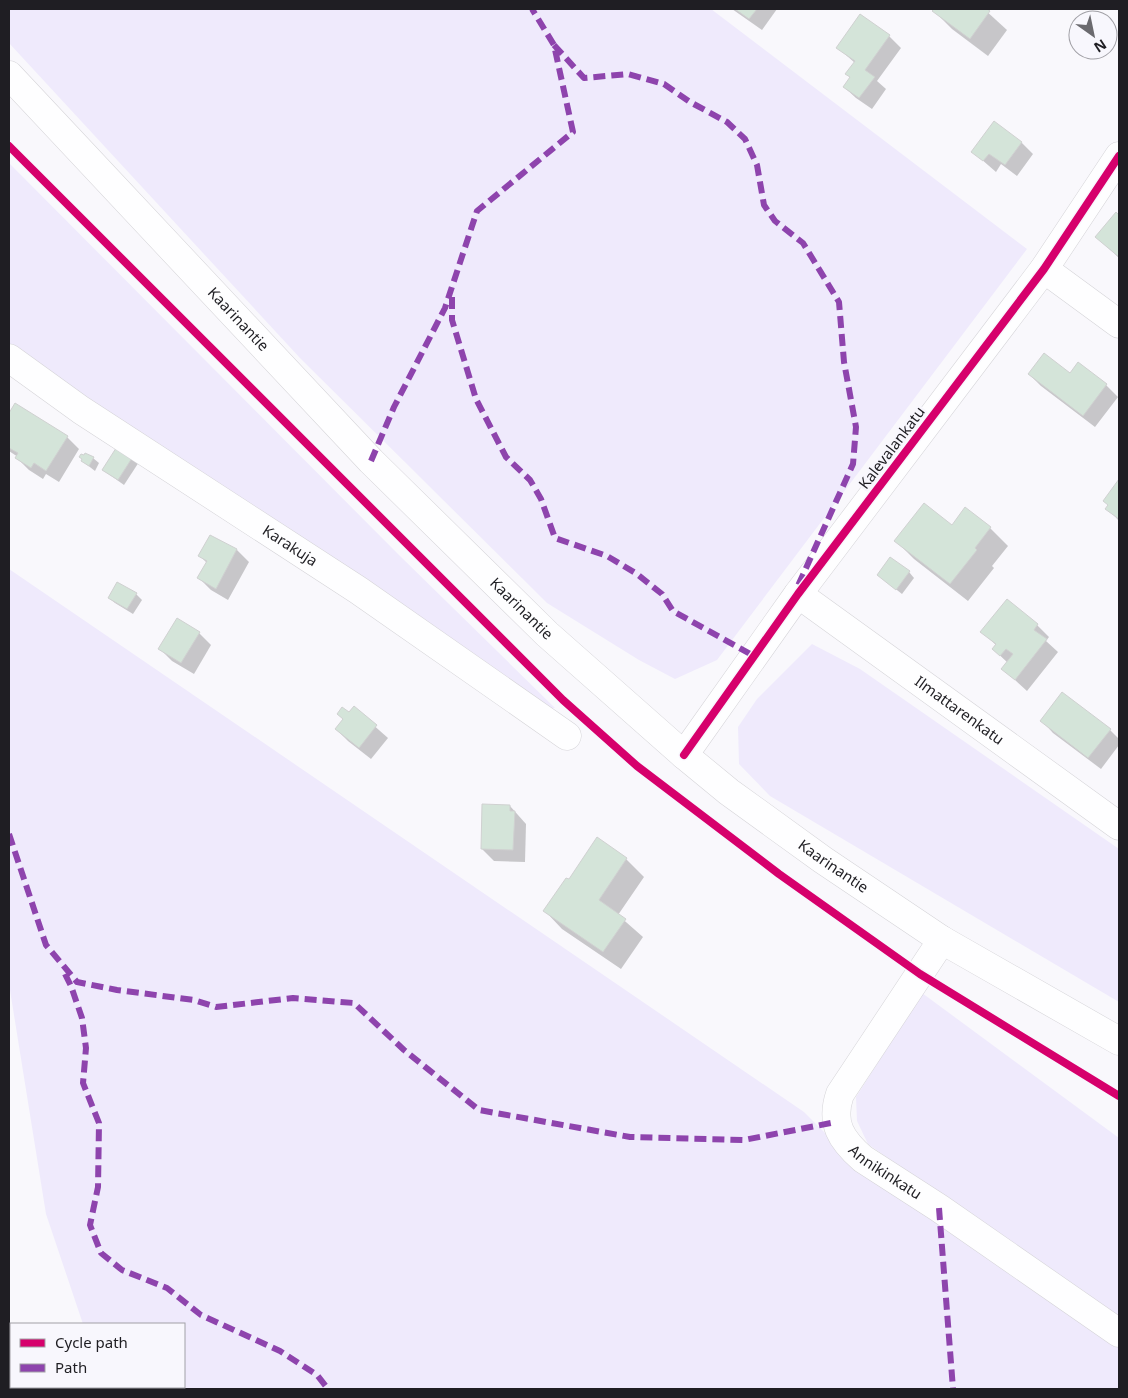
<svg xmlns="http://www.w3.org/2000/svg" width="1128" height="1398" font-family="'Noto Sans',sans-serif">
	<style>
		.green { fill: #efeafc }
		.shadow { fill: #0003 }
		.building { fill: #d4e4d9; stroke: #d0d1d1 }
		.lines { fill: none; stroke-linecap: round; stroke-linejoin: round }
		.minor-casing { stroke: #d5d4d8; stroke-width: 29 }
		.secondary-casing { stroke: #d5d4d8; stroke-width: 29 }
		.minor { stroke: #fefeff; stroke-width: 28 }
		.secondary { stroke: #fefeff; stroke-width: 28 }
		.quiet { stroke: #8e44ad; stroke-width: 6; stroke-dasharray: 12 6; stroke-linecap: butt }
		.cycleway-casing { stroke: #f8f7fd; stroke-width: 11 }
		.cycleway { stroke: #d6006c; stroke-width: 8 }
		.labels { text-anchor: middle; stroke-width: 5; stroke-linejoin: round; paint-order: stroke }
		.street-label { font-size: 15px; fill: #1f1e23; stroke: #f8f7fd }
	</style>
	<rect width="100%" height="100%" fill="#f9f8fc"/>
	<g class="green">
		<path d="M9,9H711L1027,249L717,660L675,679L639,660L547,603L300,358L9,43Z"/>
		<path d="M9,163L399,555L555,708L541,709L9,350Z"/>
		<path d="M9,569L804,1112L856,1164L1119,1348V1389H105V1387H184V1324H83L46,1214L9,984Z"/>
		<path d="M812,644L860,669L1119,849V1002L770,796L739,764L738,727L757,699Z"/>
		<path d="M922,993L1119,1138V1322L868,1144L857,1121L856,1097Z"/>
	</g>
	<g class="shadow">
		<path d="M732,9H777L762,30Z"/>
		<path d="M935,9H984L1007,30L988,56L952,29L934,11Z"/>
		<path d="M889,36L901,48L877,81L886,89L872,109L856,98L844,87L851,78L855,63L838,48Z"/>
		<path d="M1021,142L1033,154L1017,176L1001,164L996,172L973,152Z"/>
		<path d="M1116,214L1119,216V258L1097,237Z"/>
		<path d="M1078,364L1106,385L1118,397L1095,427L1041,386L1029,374H1071Z"/>
		<path d="M15,405L67,437L79,449L59,482L46,474L43,479L29,470L17,458L18,457L9,451V415Z"/>
		<path d="M118,447L139,462L124,485L103,470Z"/>
		<path d="M93,458L99,463L95,471L82,461Z"/>
		<path d="M1119,481V521L1107,508L1109,505L1105,501Z"/>
		<path d="M953,526L990,528L1008,546L992,566L994,568L968,601L914,559L896,541Z"/>
		<path d="M210,536L237,550L249,562L228,600L211,590L199,578L207,563L200,556Z"/>
		<path d="M909,572L914,578L902,594L878,575Z"/>
		<path d="M136,594L142,600L133,614L115,603L109,598Z"/>
		<path d="M1007,601L1037,625L1049,637L1046,641L1058,652L1027,691L1003,669L1008,663L993,649L996,645L982,632Z"/>
		<path d="M199,633L211,645L194,674L172,661L160,649Z"/>
		<path d="M354,708L388,738L371,759L348,741L336,729Z"/>
		<path d="M1042,721L1110,730L1119,739V745L1101,769L1053,733Z"/>
		<path d="M510,806L526,824L525,862L494,861L482,849Z"/>
		<path d="M626,859L644,877L618,915L643,937L621,969L562,929L545,911L569,881Z"/>
		<path d="M9,1379L11,1387L12,1389H9Z"/>
	</g>
	<g class="building">
		<path d="M735,9H757L749,19Z"/>
		<path d="M934,9H987L990,11L970,39L932,11Z"/>
		<path d="M860,14L890,35L865,70L875,77L859,98L843,87L850,77L845,74L855,61L836,48Z"/>
		<path d="M994,121L1022,142L1005,165L989,154L983,161L971,152Z"/>
		<path d="M1116,212L1119,215V257L1095,237Z"/>
		<path d="M1044,353L1070,373L1078,362L1107,384L1083,416L1028,374Z"/>
		<path d="M15,403L68,436L46,471L34,463L31,468L15,458L18,453L9,448V413Z"/>
		<path d="M118,445L134,455L118,480L102,470Z"/>
		<path d="M85,453L94,457L89,466L81,461L82,459L79,457L81,454L84,455Z"/>
		<path d="M1119,479V519L1105,509L1108,505L1103,501Z"/>
		<path d="M924,503L952,525L965,507L991,527L975,548L977,550L950,584L894,541Z"/>
		<path d="M210,535L237,549L216,589L197,578L207,561L198,556Z"/>
		<path d="M890,557L910,571L896,590L877,575Z"/>
		<path d="M117,582L137,593L127,609L108,598Z"/>
		<path d="M1007,599L1038,624L1034,630L1047,639L1015,680L1001,669L1013,654L1006,649L1000,656L992,649L996,644L980,632Z"/>
		<path d="M177,618L200,632L181,663L158,649Z"/>
		<path d="M1062,692L1111,729L1088,758L1040,721Z"/>
		<path d="M354,706L377,725L359,748L335,729L343,719L337,714L342,707L349,712Z"/>
		<path d="M482,804L510,805V811H515L513,850L481,849Z"/>
		<path d="M597,837L627,858L599,900L626,919L603,952L543,911L566,878L569,879Z"/>
	</g>
	<g class="lines">
		<g class="minor-casing">
			<g id="minor">
				<path d="M1044,269L1119,324"/>
				<path id="s1" d="M9,358L81,410L358,590L567,736"/>
				<path id="s2" d="M798,594L1119,826"/>
				<path d="M684,755L798,594L1044,269L1119,156"/>
				<path id="s3" d="M942,940L840,1094C830,1123 841,1140 863,1159L939,1208L1119,1333"/>
			</g>
		</g>
		<g class="secondary-casing">
			<g id="secondary">
				<path id="s4" d="M9,75L371,461L547,634L684,755L729,792L823,860L942,940L1119,1041"/>
			</g>
		</g>
		<use href="#minor" class="minor"/>
		<use href="#secondary" class="secondary"/>
		<g class="quiet">
			<path d="M554,45L584,78L628,74L664,84L690,102L727,122L745,139L757,165L764,205L775,221L803,243L839,302L844,362L856,427L853,464L797,588"/>
			<path d="M452,297V320L476,399L506,457L530,480L541,499L555,538L607,556L637,574L662,594L673,611L754,656"/>
			<path d="M371,461L394,407L445,308L477,211L573,132L554,45L532,9"/>
			<path d="M9,834L46,945L77,982L117,990L194,1000L216,1007L293,998L354,1003L404,1050L479,1110L630,1137L744,1140L836,1122"/>
			<path d="M65,974L71,986L82,1018L86,1048L83,1083L99,1123L98,1187L90,1225L101,1253L122,1270L167,1288L201,1315L280,1351L317,1375L328,1389"/>
			<path d="M939,1208L953,1389"/>
		</g>
		<g class="cycleway-casing">
			<g id="cycleway">
				<path d="M9,146L563,700L637,766L779,874L920,974L1119,1096"/>
				<path d="M684,755L798,594L1044,269L1119,156"/>
			</g>
		</g>
		<use href="#cycleway" class="cycleway"/>
	</g>
	<g class="labels">
		<g class="street-label">
			<text dy="5" stroke="none"><textPath href="#s4" startOffset="335">Kaarinantie</textPath></text>
			<text transform="translate(892 448) rotate(-53)" y="5">Kalevalankatu</text>
			<text dy="5" stroke="none"><textPath href="#s1" startOffset="338">Karakuja</textPath></text>
			<text dy="5" stroke="none"><textPath href="#s4" startOffset="740">Kaarinantie</textPath></text>
			<text dy="5" stroke="none"><textPath href="#s2" startOffset="199">Ilmattarenkatu</textPath></text>
			<text dy="5" stroke="none"><textPath href="#s4" startOffset="1145">Kaarinantie</textPath></text>
			<text dy="5" stroke="none"><textPath href="#s3" startOffset="285">Annikinkatu</textPath></text>
		</g>
	</g>
	<rect width="1128" height="1398" fill="none" stroke="#1f1e23" stroke-width="20"/>
	<rect x="10" y="1323" width="175" height="65" fill="#f8f7fd" stroke="#a1a0a6"/>
	<rect x="20" y="1339" width="25" height="8" fill="#d6006c" stroke="#a1a0a6"/>
	<text x="55" y="1348" font-size="15" fill="#1f1e23">Cycle path</text>
	<rect x="20" y="1364" width="25" height="8" fill="#8e44ad" stroke="#a1a0a6"/>
	<text x="55" y="1373" font-size="15" fill="#1f1e23">Path</text>
	<g transform="translate(1093 35) rotate(147)"><circle r="24" fill="#f8f7fd" stroke="#a1a0a6"/>
	<path d="M0-4L9 19L0 12L-9 19Z" fill="#6b6a6f"/>
	<text y="-8" font-size="14" font-weight="bold" text-anchor="middle" fill="#1f1e23">N</text>
	</g>
</svg>
